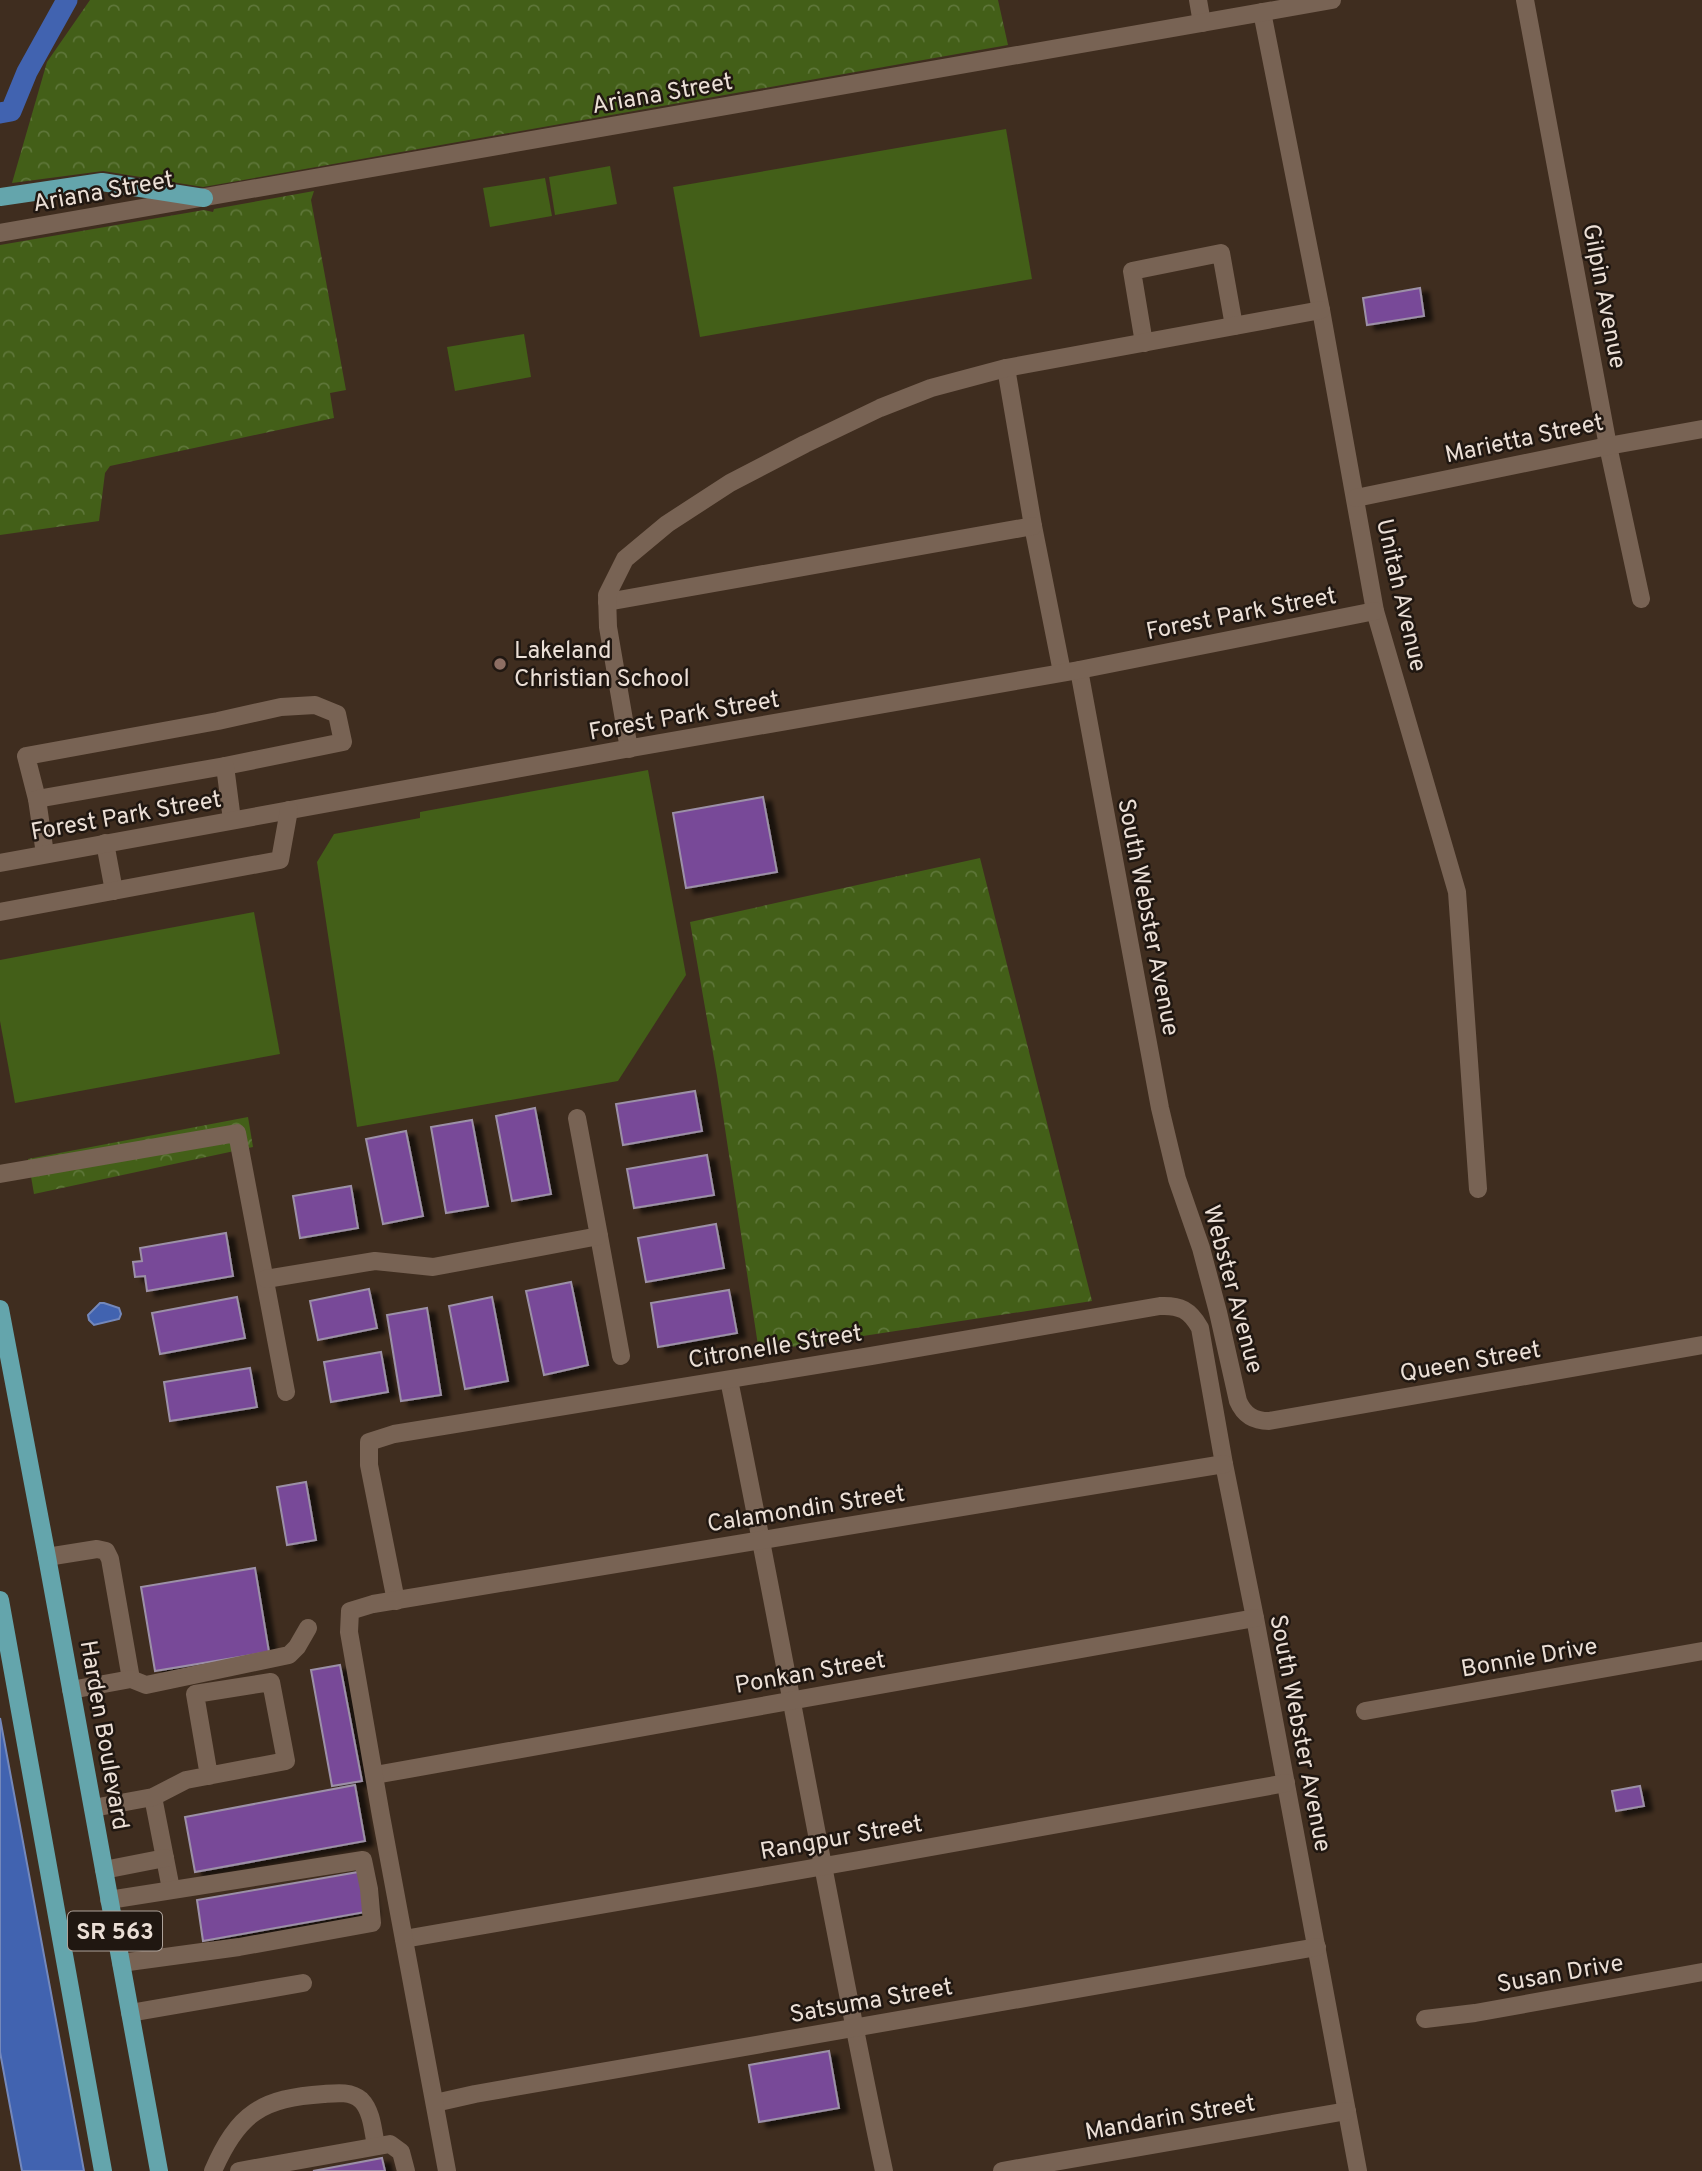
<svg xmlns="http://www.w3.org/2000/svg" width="1702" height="2171" font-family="Overpass,sans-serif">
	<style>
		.forest { fill: url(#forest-crowns) }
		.garden { fill: #435f18 }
		.water { fill: #4163b0; stroke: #7488bb; stroke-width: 2 }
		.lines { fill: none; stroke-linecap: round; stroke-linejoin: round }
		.canal { stroke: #4163b0; stroke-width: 21 }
		.building { fill: #784a98; stroke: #9c90a7; stroke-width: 2; filter: url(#shadow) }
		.minor { stroke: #786354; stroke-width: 18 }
		.major { stroke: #64a5ac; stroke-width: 18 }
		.education-dot { fill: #8d6e63; stroke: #201711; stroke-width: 2.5 }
		.labels { text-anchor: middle; stroke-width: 5; stroke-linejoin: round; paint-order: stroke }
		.shield { fill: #201711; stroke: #aea39b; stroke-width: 2 }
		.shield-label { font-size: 23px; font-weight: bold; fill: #ebdfd6 }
		.street-label { font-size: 24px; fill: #ebdfd6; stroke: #201711 }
		.poi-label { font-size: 24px; fill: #ebdfd6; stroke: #201711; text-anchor: start }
	</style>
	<defs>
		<pattern id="forest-crowns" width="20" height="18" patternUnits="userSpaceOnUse" patternTransform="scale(1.75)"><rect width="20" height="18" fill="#435f18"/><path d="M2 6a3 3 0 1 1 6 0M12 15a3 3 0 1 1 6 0" fill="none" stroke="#5e7639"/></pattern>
		<filter id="shadow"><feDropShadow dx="8" dy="4.5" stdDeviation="2" flood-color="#0009"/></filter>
	</defs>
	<rect width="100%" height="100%" fill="#3f2d1f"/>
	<g class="forest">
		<path d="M90,0H998L1008,45L203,187L103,171L12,183L47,62Z"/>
		<path d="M314,191L311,200L346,390L330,393L334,418L110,466L105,473L99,521L0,535V245L204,210L213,212L214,209Z"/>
		<path d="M980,858L1092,1301L759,1352L717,1076L690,922Z"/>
		<path d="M248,1117L253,1147L34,1194L28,1159Z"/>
	</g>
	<g class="garden">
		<path d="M1006,129L1032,279L700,337L673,187Z"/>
		<path d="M610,166L617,204L555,215L549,177Z"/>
		<path d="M545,178L552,216L490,227L483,188Z"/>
		<path d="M524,334L531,377L455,391L447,347Z"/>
		<path d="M648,770L686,975L618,1081L357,1127L317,862L334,834L420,818V812Z"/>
		<path d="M254,912L280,1054L15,1103L0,1021V960Z"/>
	</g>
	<g class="water">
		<path d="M100,1303H104L119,1308L121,1314L119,1319L94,1325L89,1320L88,1315Z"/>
		<path d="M0,1718L84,2171H22L0,2052Z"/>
	</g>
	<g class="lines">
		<path class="canal" d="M0,113L11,111L27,72L67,0"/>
	</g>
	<g class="building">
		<path d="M1420,288L1424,316L1367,325L1363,298Z"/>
		<path d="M763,797L777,872L686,888L673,813Z"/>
		<path d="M695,1091L702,1131L623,1145L616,1104Z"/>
		<path d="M535,1108L551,1194L512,1201L496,1116Z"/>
		<path d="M472,1120L488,1206L446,1213L431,1127Z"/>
		<path d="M406,1131L423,1216L383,1224L366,1139Z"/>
		<path d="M707,1155L714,1195L634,1208L627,1169Z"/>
		<path d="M351,1186L358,1228L300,1238L293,1196Z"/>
		<path d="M716,1224L724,1268L646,1282L638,1238Z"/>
		<path d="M226,1233L233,1276L147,1291L145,1276L135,1277L133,1262L142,1261L140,1248Z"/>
		<path d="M571,1282L588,1365L544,1375L526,1291Z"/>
		<path d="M369,1289L377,1328L318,1340L310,1301Z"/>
		<path d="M729,1290L737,1333L658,1347L651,1303Z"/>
		<path d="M237,1297L245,1338L160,1354L152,1313Z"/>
		<path d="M492,1297L508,1381L465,1389L449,1306Z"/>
		<path d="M427,1308L441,1395L401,1401L387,1315Z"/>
		<path d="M381,1352L388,1392L331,1402L324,1362Z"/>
		<path d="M250,1368L257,1407L170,1421L164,1382Z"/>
		<path d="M306,1482L316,1540L287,1545L277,1487Z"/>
		<path d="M255,1568L269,1652L155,1671L141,1587Z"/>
		<path d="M340,1665L362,1781L332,1786L311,1670Z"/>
		<path d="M355,1785L365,1841L195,1872L185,1817Z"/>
		<path d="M1640,1786L1644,1806L1616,1811L1612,1791Z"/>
		<path d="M364,1871L371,1911L203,1941L197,1900Z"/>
		<path d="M829,2051L839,2108L759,2122L749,2065Z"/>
		<path d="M382,2158L385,2171H313Z"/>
	</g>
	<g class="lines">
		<g class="minor">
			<path d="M1198,0L1202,23"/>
			<path d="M1525,0L1608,446L1641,599"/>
			<path d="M1262,12L1321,310L1375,611L1457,892L1478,1189"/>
			<path d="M0,233L1332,0"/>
			<path d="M1144,343L1132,271L1221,253L1234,326"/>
			<path d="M1006,368L1033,526L1062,672"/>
			<path d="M1356,498L1608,446L1702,429"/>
			<path d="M607,602L1033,526"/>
			<path d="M1079,670L1160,1108L1177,1179L1201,1248L1218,1312L1238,1401C1244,1415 1254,1421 1269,1421L1702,1345"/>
			<path d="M629,749L608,627L607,595L625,559L667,524L730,483L805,444L880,408L931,388L1006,368L1321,310"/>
			<path d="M37,799L26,756L218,721L281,707L315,705L337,714L343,742L225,766"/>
			<path d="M105,843L114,891"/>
			<path d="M45,854L37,799L225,766L232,820"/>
			<path d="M0,863L620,750L1079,670L1375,611"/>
			<path d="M0,912L280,860L289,810"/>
			<path d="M0,1174L237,1133L286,1392"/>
			<path d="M599,1236L621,1356"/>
			<path d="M266,1279L375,1261L433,1267L599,1236L577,1118"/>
			<path d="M729,1380C783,1643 828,1908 884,2171"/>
			<path d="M47,1557L97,1549L106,1551L110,1559L131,1679"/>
			<path d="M396,1601L369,1465V1442L394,1434L871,1356L1160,1306C1180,1305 1190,1310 1200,1328L1224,1464L1255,1618L1358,2171"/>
			<path d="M71,1690L131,1679L146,1685L289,1655L297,1647L308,1628"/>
			<path d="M1365,1711L1702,1651"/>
			<path d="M375,1775L1255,1618"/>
			<path d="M153,1797L171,1889"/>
			<path d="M93,1808L153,1797L186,1780L286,1761L271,1682L195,1694L209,1776"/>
			<path d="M104,1870L165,1858"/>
			<path d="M109,1900L363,1860L369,1889L372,1923L239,1947L121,1963"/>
			<path d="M404,1939L859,1860L1286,1783"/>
			<path d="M130,2013L303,1983"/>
			<path d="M1425,2019L1475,2013L1702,1972"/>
			<path d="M435,2103L475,2094L1317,1947"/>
			<path d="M213,2171C238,2113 262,2098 324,2094C336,2093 351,2091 361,2100C372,2111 373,2131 376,2146"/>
			<path d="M239,2171L390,2144L401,2152L406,2171"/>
			<path d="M447,2171L381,1816L349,1632L350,1611L373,1604L1224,1464"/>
			<path d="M1002,2171L1347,2111"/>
		</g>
		<g class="major">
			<path d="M0,197L102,182L204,198"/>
			<path d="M0,1309L47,1557L159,2171"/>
			<path d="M0,1600L103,2171"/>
		</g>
	</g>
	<circle class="education-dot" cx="500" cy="664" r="7"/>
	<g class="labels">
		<rect class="shield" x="68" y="1911.5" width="94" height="39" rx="5"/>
		<g class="shield-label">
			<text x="115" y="1939">SR 563</text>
		</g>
		<g class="street-label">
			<text transform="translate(662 93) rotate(-10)" y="8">Ariana Street</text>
			<text transform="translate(103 191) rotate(-10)" y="8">Ariana Street</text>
			<text transform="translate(1605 296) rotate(79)" y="8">Gilpin Avenue</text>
			<text transform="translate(1524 438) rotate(-12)" y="8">Marietta Street</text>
			<text transform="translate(1402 595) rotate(77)" y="8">Unitah Avenue</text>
			<text transform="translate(1241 613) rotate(-11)" y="8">Forest Park Street</text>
			<text transform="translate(684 715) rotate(-10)" y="8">Forest Park Street</text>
			<text transform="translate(126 815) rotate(-10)" y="8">Forest Park Street</text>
			<text transform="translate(1149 917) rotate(79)" y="8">South Webster Avenue</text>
			<text transform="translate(1234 1289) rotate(75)" y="8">Webster Avenue</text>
			<text transform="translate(775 1346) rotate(-9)" y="8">Citronelle Street</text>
			<text transform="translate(1470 1361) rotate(-10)" y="8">Queen Street</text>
			<text transform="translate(806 1508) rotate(-9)" y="8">Calamondin Street</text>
			<text transform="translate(1529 1657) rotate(-10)" y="8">Bonnie Drive</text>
			<text transform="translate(810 1672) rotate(-10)" y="8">Ponkan Street</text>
			<text transform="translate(1301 1733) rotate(79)" y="8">South Webster Avenue</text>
			<text transform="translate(105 1735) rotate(80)" y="8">Harden Boulevard</text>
			<text transform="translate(841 1837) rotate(-10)" y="8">Rangpur Street</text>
			<text transform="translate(1560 1973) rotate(-10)" y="8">Susan Drive</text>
			<text transform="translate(871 2000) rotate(-10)" y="8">Satsuma Street</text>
			<text transform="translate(1170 2117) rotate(-10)" y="8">Mandarin Street</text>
		</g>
		<g class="poi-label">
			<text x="514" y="658">Lakeland<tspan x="514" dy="28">Christian School</tspan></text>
		</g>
	</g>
</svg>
